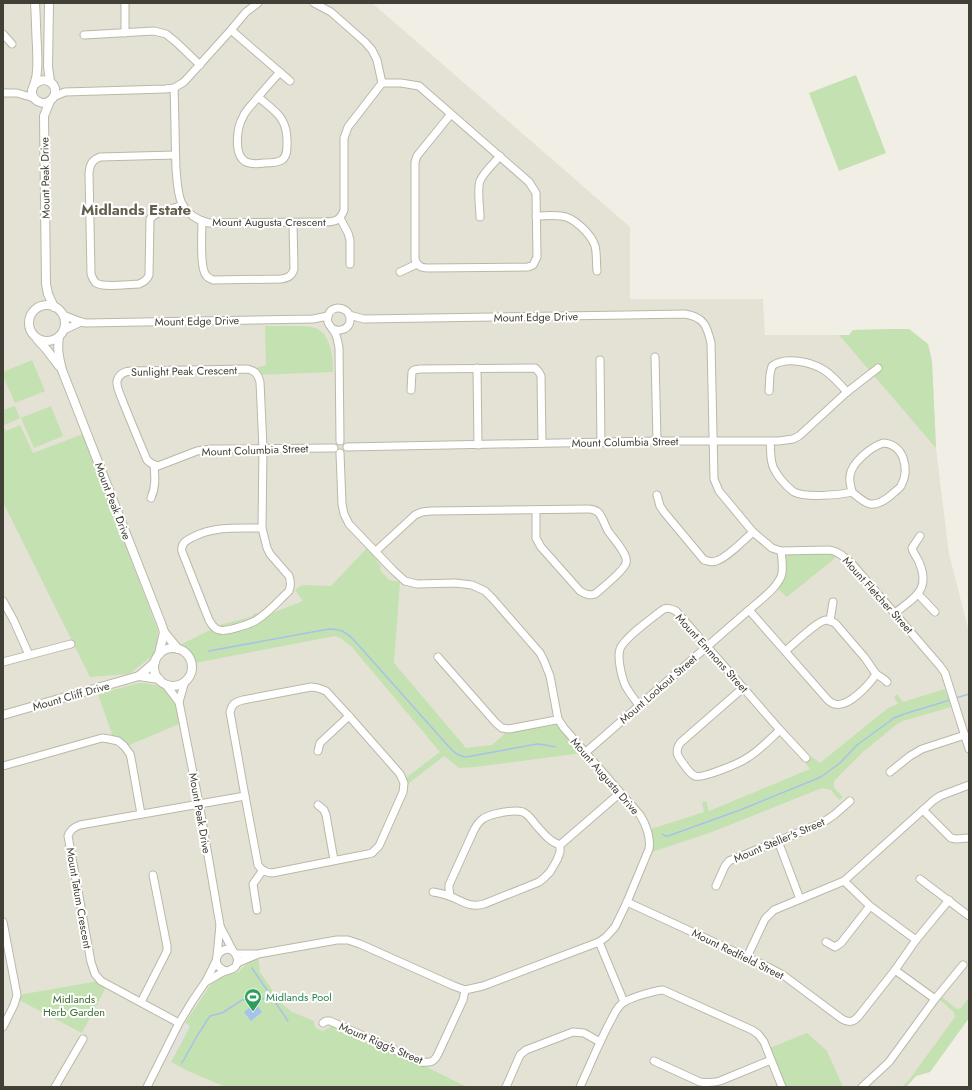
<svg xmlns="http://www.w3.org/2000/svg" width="972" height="1090" font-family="Jost,sans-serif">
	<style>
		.residential { fill: #e4e2d4 }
		.green { fill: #c4e1b2 }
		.parking { fill: #e2e1dd }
		.water { fill: #a7c2e8 }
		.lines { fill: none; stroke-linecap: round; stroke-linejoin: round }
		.stream { stroke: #a7c2e8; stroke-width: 1.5 }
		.minor-casing { stroke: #bbb8a9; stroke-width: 9 }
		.tertiary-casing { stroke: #bbb8a9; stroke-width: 10 }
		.minor { stroke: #fff; stroke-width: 7 }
		.tertiary { stroke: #fff; stroke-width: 8 }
		.labels { text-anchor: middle; stroke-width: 4; stroke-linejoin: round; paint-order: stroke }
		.street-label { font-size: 11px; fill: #424036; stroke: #fff }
		.leisure-label { font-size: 11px; fill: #27864d; stroke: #fff; text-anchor: start }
		.park-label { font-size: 11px; fill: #3c6e2f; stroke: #fff }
		.district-label { font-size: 15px; font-weight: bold; fill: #645f4e; stroke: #fff }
	</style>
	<rect width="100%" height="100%" fill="#f1efe5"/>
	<path class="residential" d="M3,3H372L630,227V299H763L765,335H849L853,330L909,329L928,344L932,361L936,448L949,554L969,632V1018L930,1072L916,1076L906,1087H3Z"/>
	<g class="green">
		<path d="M856,75L886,153L839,171L809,93Z"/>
		<path d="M265,326C275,326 284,326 294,326C313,326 324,326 330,347C332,356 334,363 333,372L256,375L251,369L266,365Z"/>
		<path d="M888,329H909L928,344L932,361L936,448L839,335H849L853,330Z"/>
		<path d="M32,360L45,391L15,403L3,376V372Z"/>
		<path d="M15,406L20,418L5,425L3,420V410Z"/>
		<path d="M51,406L63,436L34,448L21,418Z"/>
		<path d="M3,425L6,431L20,425L33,453L83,434L158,631L156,651L151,657L129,674L90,677L3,502Z"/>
		<path d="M367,548L381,566L380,570L389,580L400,582L394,663L466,748L492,745L509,730L555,721L582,753L475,767L459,768L444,756L404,787L403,780L440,752L352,647L342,639L335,636L195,663L190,655L180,645L220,625L250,617L256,613L262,617L303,601L295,590L302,585L331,586Z"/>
		<path d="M836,551L840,554L787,597L776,587L781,553Z"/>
		<path d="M139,683C154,683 169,687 175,703C178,709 178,718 179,724L127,746L113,737L98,694Z"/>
		<path d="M945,689L951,707L903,721L896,725L864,751L834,781V788L843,797L839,800L831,790L822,788L712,832L649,853L648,830L704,812L702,802L706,801L709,811L810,769L803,760L809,755L820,763L888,708L898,704L894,697L897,694L903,702Z"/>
		<path d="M258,957L260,972L281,1003L292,1012L314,1021C314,1027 317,1030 323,1031L333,1025L412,1060L467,1087H226L190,1072L171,1062L190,1026L185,1023L211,984L221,978L238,972L250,961Z"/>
		<path d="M98,981L106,987L82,1033L19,1000V995Z"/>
		<path d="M942,997L957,1009L961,1008L969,998V1018L930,1072L916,1076L906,1087H902L909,1080L955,1017L954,1012L939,999Z"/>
		<path d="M807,1033L827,1051L843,1087H783L767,1049Z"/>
	</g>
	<g class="parking">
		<path d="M3,336L12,339L3,352Z"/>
		<path d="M185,1023L190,1026L172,1060L166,1057Z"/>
	</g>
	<path class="water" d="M255,1003L262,1012L251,1021L244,1012Z"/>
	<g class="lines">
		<g class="stream">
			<path d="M209,651L329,629C340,629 344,631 353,639L450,748C455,754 459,756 466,757L537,744L546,745L555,747"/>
			<path d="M956,698L969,694"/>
			<path d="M662,834L665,836H668L740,810L821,777L840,763L857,745L894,718L904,714L950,700"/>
			<path d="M252,968L288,1021"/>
			<path d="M182,1063L197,1036L210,1016L222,1013L242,1000L272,998"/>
		</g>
		<g class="minor-casing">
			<g id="minor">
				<path d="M125,3V33"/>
				<path d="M231,30L290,81"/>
				<path d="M3,34L12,44"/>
				<path d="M84,35L154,31L166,34L176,42L200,65"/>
				<path d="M382,83H401L419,86L529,182L536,193L537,257L533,265L528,267L428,268C421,268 417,266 415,259V162L417,156L421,151L451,114"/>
				<path d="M174,88C175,114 175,141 176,168C177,180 177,193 182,204C187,214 199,221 209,223L322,222C333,222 340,222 344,210V138L348,127L382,83L377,60L372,50L365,42L331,12L314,3"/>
				<path d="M3,93H17L34,98"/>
				<path d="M53,97L65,92L165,89L174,88L184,82L231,30L246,12L258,3"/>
				<path d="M258,97C276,112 288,118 287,144C287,150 287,156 282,160C277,163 270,163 264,163C258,164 251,164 246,162C233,155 237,127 243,117C245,111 250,107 254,102C262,92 271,82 280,72"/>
				<path d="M175,155L100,157C92,160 90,164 89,173L91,274C92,277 94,281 96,283C104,288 129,284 139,284C144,282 147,280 149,275L150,219C156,212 162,212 170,209C174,208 179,207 183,205"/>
				<path d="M536,216C544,216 553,215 561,216C574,217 591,234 595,246C597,253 596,262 597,271"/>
				<path d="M480,217C480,208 477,189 480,181C483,173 494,163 500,156"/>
				<path d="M340,218L348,233L350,240V264"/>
				<path d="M202,221C202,234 200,260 204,271C205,276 208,278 213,280L281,279C288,278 292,276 294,269L293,223"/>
				<path d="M400,272L417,264"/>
				<path d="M63,315L81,322L86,323L313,319L328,316"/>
				<path d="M349,315L364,319L627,315L685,314C704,317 707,326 711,343L714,479L719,491L753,532L772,548L781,551L829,550C839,551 845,558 853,565L940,666L945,673L969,749"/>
				<path d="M333,329C340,332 349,329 350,321C352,307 331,303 328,316C326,323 330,325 333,330C337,334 338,342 339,348L340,441"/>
				<path d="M64,330L81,322"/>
				<path d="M655,357L657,441"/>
				<path d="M600,360L601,443"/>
				<path d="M477,368L478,445"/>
				<path d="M411,390L412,372L414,370L420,369L535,368L539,372L541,376L542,443"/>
				<path d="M769,391L770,374L772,366C786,356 811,362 824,370C833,376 840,384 847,392"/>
				<path d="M770,442C771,449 770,456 772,463C773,469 776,472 779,477C783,482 788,488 794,492C805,498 840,495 852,492"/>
				<path d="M883,443C904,444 910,469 901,486C898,490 893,493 890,496C884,501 878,505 870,504C863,502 858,497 852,492C851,487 849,481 850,476C851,463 871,447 883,443Z"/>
				<path d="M347,447L657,441H779L793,439L799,436L847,392L878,368"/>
				<path d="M657,495L660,506L664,512L704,560C708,561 712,563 716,561C727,558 744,540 753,532"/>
				<path d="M151,498C156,487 155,477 154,465"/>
				<path d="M262,528C238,528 215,526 193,537C189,539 182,542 182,548C181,550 182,552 183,554L209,620C215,631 220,632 232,629C239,627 247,625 253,622C266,616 278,601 289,591C291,586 291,582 289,576L270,554L267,548L262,528L263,448L260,382C258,374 255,371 248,369L132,371C125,371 119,374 117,381C116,387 121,396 123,402C131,422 139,441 147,460C151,464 154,465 158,466L197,451L211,449L332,448H334"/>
				<path d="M376,551L415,515L422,512L431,511L589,509C592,509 595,510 598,512C602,516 604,523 607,529C611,537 629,554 626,563C624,571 602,588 595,594C589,596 585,594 580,591L541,547L536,538V510"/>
				<path d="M918,594L935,612"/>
				<path d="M3,601L14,621L29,655"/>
				<path d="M749,610L827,699C829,701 832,704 835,704C848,708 870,684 876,674L865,658L835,623C832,622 829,620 826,620C817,621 793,645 785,651"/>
				<path d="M895,613C915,597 931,590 919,562C917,557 913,553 912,548L920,536"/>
				<path d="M830,621L833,602"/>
				<path d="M438,657L496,723L502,728L509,729L556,720L558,719"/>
				<path d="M3,662L71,644"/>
				<path d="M876,674C880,677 884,678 887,682"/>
				<path d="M166,685L179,702L199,803L220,925L217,956"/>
				<path d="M311,687L318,688L326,691L349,716L400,774L404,783L403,792L379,846L372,853L368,854L272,873C265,872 262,871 258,865L245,796L230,712C232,704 235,702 243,700Z"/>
				<path d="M743,688L680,743C675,752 677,755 682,762C686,767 690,774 695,776C702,779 740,763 747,758C759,751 770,739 780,730"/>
				<path d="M179,702L185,681"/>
				<path d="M639,705C635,700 631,695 628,690C622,682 617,658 620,649C624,638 651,619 661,611C666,607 670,608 676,611L780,730L806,758"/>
				<path d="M318,751L320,743L349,716"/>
				<path d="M586,752L749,610C759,601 780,586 782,573C783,566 782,558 781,551"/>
				<path d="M3,766L102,738L109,739L118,741L124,746L130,754L131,758L141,814"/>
				<path d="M890,772L910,756L922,749L965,735"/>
				<path d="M318,805L324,810L326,815L334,860"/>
				<path d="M923,810L951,838L956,839L969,838"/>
				<path d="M778,841L800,899"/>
				<path d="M920,879L969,916"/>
				<path d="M844,881L870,906L916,940"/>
				<path d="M716,886L725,866L729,861L822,823L834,815L850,801"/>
				<path d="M433,892C439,893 444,894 449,896C463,901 469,908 484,904L539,882L544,878L550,872L557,860L560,852V845L620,793"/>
				<path d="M450,896L449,889V885L474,830C480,819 484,817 495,814C503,812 515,810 523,812C528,814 533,821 536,825C543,833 550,842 560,845"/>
				<path d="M627,902L768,967L783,975L842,1019C849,1023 853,1022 858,1017L895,970L916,940L949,900"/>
				<path d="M257,910L253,884L263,870"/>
				<path d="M3,922L17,995L14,1005L3,1027"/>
				<path d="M220,926L233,951"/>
				<path d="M599,942L624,1002"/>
				<path d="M826,942L835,947L841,943L870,906"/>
				<path d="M236,954H258L337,940H348L360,944L454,986L465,990L483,986L599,942L606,937L615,927L627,902L649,849C651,838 646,824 640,815L564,728L558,719L550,676L544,661L540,653L493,599L485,591L472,585L455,583L417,584L405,581L393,570L349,524L344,514L342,504L340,453"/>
				<path d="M747,957L765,919L774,910L844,881L934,800L940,796L969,785"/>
				<path d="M237,963L256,955"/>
				<path d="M895,970L935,999"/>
				<path d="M207,981C213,978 220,973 226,971C230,970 232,970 235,967C238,964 238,959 236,955C227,938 203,963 226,971"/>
				<path d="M141,1002L167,951V946L153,875"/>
				<path d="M179,1023L101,981L95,974L91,962L68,836C70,830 74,827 80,825L245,796"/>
				<path d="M323,1023L326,1021H330L421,1062C431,1063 434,1062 438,1054L463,1000L465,990"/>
				<path d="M654,1061L700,1082C708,1083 713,1083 720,1081L771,1060"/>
				<path d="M55,1087L83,1039"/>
				<path d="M147,1087L179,1023L193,1000L206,981L216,961"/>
				<path d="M506,1087L520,1055L526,1050L573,1032L584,1033L600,1042"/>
				<path d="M580,1087C590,1065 599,1043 610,1022C614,1015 617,1006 624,1002C633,997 653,991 663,990L752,1030L758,1034L764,1042L782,1087"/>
				<path d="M862,1087L889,1062L935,999L963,965"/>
			</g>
		</g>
		<g class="tertiary-casing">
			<g id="tertiary">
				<path d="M49,3L48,67L50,81"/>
				<path d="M35,84C47,73 62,88 52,99C46,106 35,103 32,94C31,89 34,87 35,82C36,79 37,74 37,70C38,62 37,54 37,46C36,32 36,17 35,3"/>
				<path d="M50,101L44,116L46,284L48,294L54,307"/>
				<circle cx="47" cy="323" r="18"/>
				<path d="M59,337C57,349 59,358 62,370L161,623L164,632L178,649"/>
				<path d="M37,339L47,350L59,366"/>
				<circle cx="173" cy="667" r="19"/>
				<path d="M159,654L164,632"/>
				<path d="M139,676L159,679"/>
				<path d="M3,715L139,676L155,662"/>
			</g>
		</g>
		<use href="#minor" class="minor"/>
		<use href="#tertiary" class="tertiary"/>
	</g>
	<defs>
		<g id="stadium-pin" transform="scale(0.9)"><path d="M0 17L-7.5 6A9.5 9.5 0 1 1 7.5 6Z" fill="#2e9e5b" stroke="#fff"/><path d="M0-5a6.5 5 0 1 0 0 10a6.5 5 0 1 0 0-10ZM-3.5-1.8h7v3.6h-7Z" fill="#fff"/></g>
	</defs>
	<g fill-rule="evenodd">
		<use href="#stadium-pin" x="253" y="997"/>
	</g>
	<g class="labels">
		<g class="street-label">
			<text transform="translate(45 178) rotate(-91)" y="4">Mount Peak Drive</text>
			<text x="269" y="226">Mount Augusta Crescent</text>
			<text transform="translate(536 317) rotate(-1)" y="4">Mount Edge Drive</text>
			<text transform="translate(197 321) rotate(-1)" y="4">Mount Edge Drive</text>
			<text transform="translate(184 371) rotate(-1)" y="4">Sunlight Peak Crescent</text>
			<text transform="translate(625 442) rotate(-1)" y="4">Mount Columbia Street</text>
			<text transform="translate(255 450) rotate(-2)" y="4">Mount Columbia Street</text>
			<text transform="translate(113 501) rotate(69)" y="4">Mount Peak Drive</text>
			<text transform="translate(878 595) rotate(48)" y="4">Mount Fletcher Street</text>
			<text transform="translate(712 653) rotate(48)" y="4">Mount Emmons Street</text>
			<text transform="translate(658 689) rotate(-41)" y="4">Mount Lookout Street</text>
			<text transform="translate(71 696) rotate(-16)" y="4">Mount Cliff Drive</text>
			<text transform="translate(605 776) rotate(49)" y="4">Mount Augusta Drive</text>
			<text transform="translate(200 813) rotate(80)" y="4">Mount Peak Drive</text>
			<text transform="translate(779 840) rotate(-23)" y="4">Mount Steller's Street</text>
			<text transform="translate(79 898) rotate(80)" y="4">Mount Tatum Crescent</text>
			<text transform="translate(738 954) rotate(26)" y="4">Mount Redfield Street</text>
			<text transform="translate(381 1043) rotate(23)" y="4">Mount Rigg's Street</text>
		</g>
		<g class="leisure-label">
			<text x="266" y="1001">Midlands Pool</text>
		</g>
		<g class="park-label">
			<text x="74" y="1003">Midlands<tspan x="74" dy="13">Herb Garden</tspan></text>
		</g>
		<g class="district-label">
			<text x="136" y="215">Midlands Estate</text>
		</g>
	</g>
	<rect width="972" height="1090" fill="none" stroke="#424036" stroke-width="8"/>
</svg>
